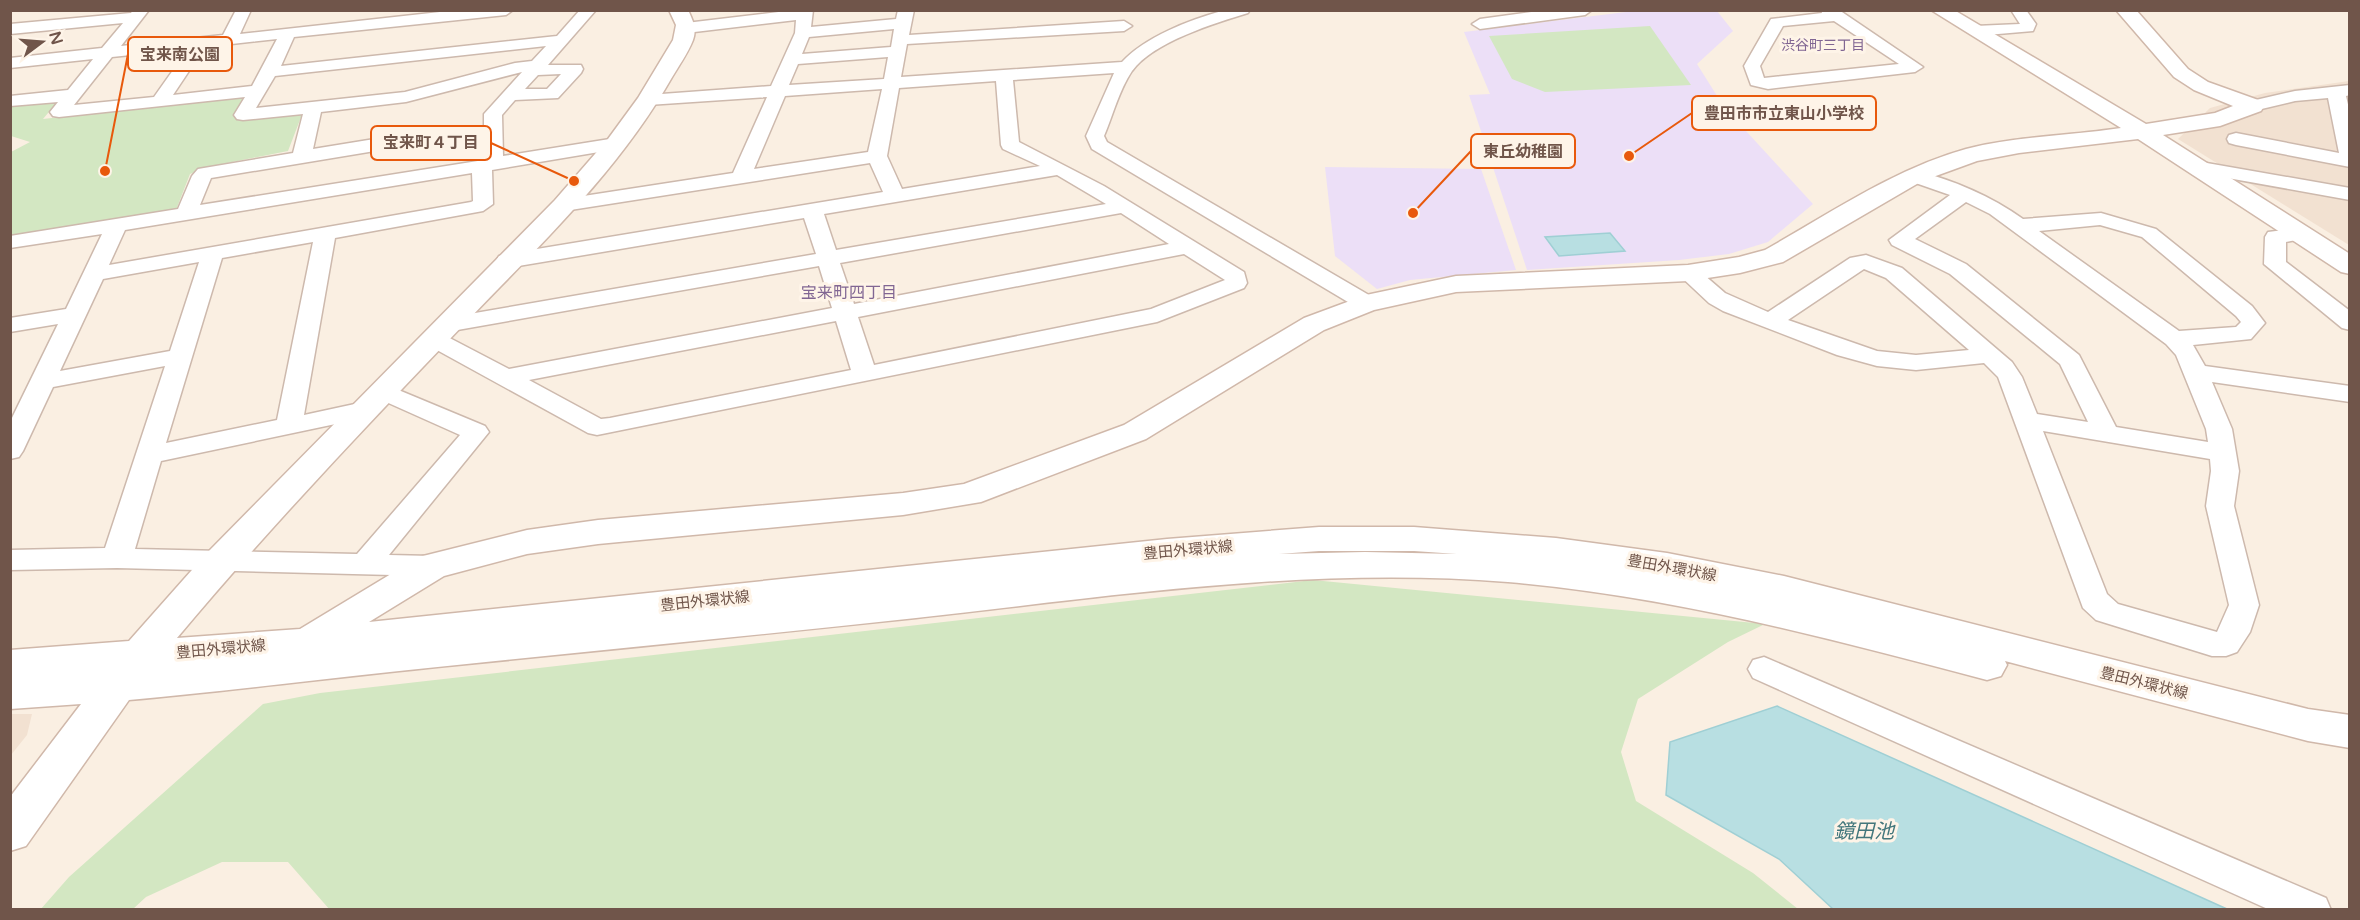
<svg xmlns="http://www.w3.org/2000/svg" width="2360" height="920" font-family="'Varela Round','Noto Sans JP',sans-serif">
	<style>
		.residential { fill: #f2e1d1 }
		.education { fill: #ecdff7 }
		.green { fill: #d3e7c2 }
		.water { fill: #b8dfe2; stroke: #9fcfd4; stroke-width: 1.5 }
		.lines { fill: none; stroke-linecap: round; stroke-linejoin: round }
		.street-casing { stroke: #cdb9ad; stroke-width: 3 }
		.secondary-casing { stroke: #d0b8aa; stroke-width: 3 }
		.street { fill: #fff; fill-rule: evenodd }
		.secondary { fill: #fff; fill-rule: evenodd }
		.labels { text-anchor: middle; stroke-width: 6; stroke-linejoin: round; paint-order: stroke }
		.far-neighbourhood-label { font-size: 14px; fill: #816693; stroke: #fef4e8 }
		.street-label { font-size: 15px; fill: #70554a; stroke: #fef4e8 }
		.neighbourhood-label { font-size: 16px; fill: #816693; stroke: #fef4e8 }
		.near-water-label { font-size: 20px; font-style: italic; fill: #43777c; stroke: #fef4e8 }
		.leader { fill: none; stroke: #e8590c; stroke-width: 2 }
		.callout-dot { fill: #e8590c; stroke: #fef4e8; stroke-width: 2 }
		.callout { fill: #fef4e8; stroke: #e8590c; stroke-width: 2 }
		.callout-label { font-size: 16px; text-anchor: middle; font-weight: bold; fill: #70554a }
	</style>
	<rect width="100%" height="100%" fill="#faefe2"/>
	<g class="residential">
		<path d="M2349,81V245L2178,139L2210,108L2265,93Z"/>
		<path d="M11,714H32L27,735L11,755Z"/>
	</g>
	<g class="education">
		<path d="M1634,11H1717L1733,31L1697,64L1724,107L1813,204L1768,242L1729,254L1679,260L1527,270L1469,95L1490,94L1464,32Z"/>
		<path d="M1325,167L1481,169L1516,270L1410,280L1377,289L1335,256Z"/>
	</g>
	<g class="green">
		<path d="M1650,26L1691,85L1545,92L1512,79L1489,36Z"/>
		<path d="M245,96L237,119L303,112L288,151L207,167L190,174L176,210L11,240V152L30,142L11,136V105L59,100L43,119Z"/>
		<path d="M1313,580L1765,624L1728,642L1638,699L1621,752L1636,801L1753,873L1798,909L330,910L288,862H222L146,897L133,909L40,910L69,877L263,704L320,693Z"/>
	</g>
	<g class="water">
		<path d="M1610,233L1625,251L1559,256L1545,237Z"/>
		<path d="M1777,706L2227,909H1833L1779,859L1666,795L1670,742Z"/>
	</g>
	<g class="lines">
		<g class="street-casing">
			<g id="street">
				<path d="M133,10H149L121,46L223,35L236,10H251L240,34L458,10H513L506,15L294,37L281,66L557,36L580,10H596L548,65H581L583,69L581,73L558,98L515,100L502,115L503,156L616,138L623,140L625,144L623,148L492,170L493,204L483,211L335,238L304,415L364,402L373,405L377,410L373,415L364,418L161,461L135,549L357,554L460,435L375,397L371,392L375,387L384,384L485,426L489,432L389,555L432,556L443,559L447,566L443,573L432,576L117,568L10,570V550L105,548L165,366L53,387L23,451L19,457L10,459V422L58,324L10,332V318L66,309L102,234L10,248V236L178,209L192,176L198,169L293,153L303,114L243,120L237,119L234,115L245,97L59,117L53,116L50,112L58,102L10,106V96L68,90L93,59L10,68V58L102,48L123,23L10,34V24L131,13ZM277,39L252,86L173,95L205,47ZM546,46L532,61L515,63L405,92L256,108L275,76ZM188,49L154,97L74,105L112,57ZM522,72L484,114V160L200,205L211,178L399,147L406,145L408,141L406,137L399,135L313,149L321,112L406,102ZM561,74L547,89H525L538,75ZM472,173L473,201L471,202L109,265L125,230ZM313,242L277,420L166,443L222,258ZM199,262L170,351L60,371L103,279Z"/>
				<path d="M795,10H813L811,27L896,19L898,10H914L909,35L1124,21L1132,26L1124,31L907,44L901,77L1122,62C1145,37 1189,20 1222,11C1231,9 1241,10 1250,10L1248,13C1215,23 1153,42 1132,71C1119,90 1113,115 1104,136L1107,142L1374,298L1377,303L1374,308L1366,310L1358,308L1092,149L1086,136L1114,73L1013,80L1019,142L1104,186L1244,272L1247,283L1244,288L1157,322L597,435L588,433L426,344L422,339L426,334L434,332L442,334L509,369L832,308L819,266L446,332L438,330L434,325L438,320L446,318L816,254L804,218L507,268L499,266L496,261L499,256L507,254L883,192L870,163L564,211L557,209L554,205L557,201L564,199L733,173L767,97L648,105L642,104L639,100L642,96L648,95L771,86L795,33L796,20L686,33L678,28L686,23ZM894,29L891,47L802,54L809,37ZM888,57L884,79L789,85L798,64ZM996,81L1001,145L1003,149L1040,166L902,189L887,156L899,88ZM882,89L868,152L754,169L785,96ZM1057,175L1106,204L836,250L824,214ZM1121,213L1169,244L854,304L840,263ZM1184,254L1225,280L1151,309L874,365L858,317ZM836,321L851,370L610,418L601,419L529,380Z"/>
				<path d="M1546,10H1592L1585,15L1480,29L1472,24L1480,19Z"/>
				<path d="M1821,10H1839L1923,67L1915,72L1768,89L1751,85L1744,66L1771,19L1822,13ZM1834,21L1899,64L1764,78L1760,66L1783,26Z"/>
				<path d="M2011,10H2026L2036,24L2033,31L1975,36L1967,31L1975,26L2020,24Z"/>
				<path d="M2350,85V95L2346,96L2350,113V167L2236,145L2229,143L2227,139L2229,135L2236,133L2339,153L2328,98L2295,101L2253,111L2247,110L2244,106L2247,102L2295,91Z"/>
				<path d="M2201,162L2350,188V200L2194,172L2191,168L2194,164Z"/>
				<path d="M1914,170C1953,180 1991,196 2023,219L2101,213L2156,229L2252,306L2265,323L2251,339L2193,345L2205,366L2350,386V402L2212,382L2232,429L2239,471L2234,506L2259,605L2250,632L2237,652L2226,656H2212L2096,620L2083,608L1998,377L1984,363L1916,370L1877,366L1837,355L1723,311L1709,303L1677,273L1680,268L1688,266L1696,268L1725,293L1768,312L1850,258L1866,255L1902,268L2012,362L2022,377L2037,414L2088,422L2060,364L1950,274L1892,245L1889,240L1950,195L1907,180L1904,176L1907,172ZM1966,202L1990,214L2166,344L2176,355L2206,429L2208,442L2116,427L2079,355L1966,264L1915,239ZM2100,225L2142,237L2236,316L2241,322L2236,327L2179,331L2039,231ZM1864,269L1886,278L1969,350L1916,355L1877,351L1788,320ZM2043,431L2210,459L2211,471L2206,506L2229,605L2217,632L2118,604L2107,594Z"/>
				<path d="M2299,228L2306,230L2310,234L2306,238L2286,242V262L2350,311V330L2342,328L2264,264L2265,237L2268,232Z"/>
				<path d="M1764,657L2326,898L2331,910H2270L1753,678L1748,669L1753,660Z"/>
			</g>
		</g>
		<g class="secondary-casing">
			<path id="secondary" d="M669,10H688C693,21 697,28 693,40C688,53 678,67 671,79C619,170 542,243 470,318C370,422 270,527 177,638L300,629L419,557L527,530L598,520L903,493L964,484L1124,425L1304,318L1366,295L1456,276L1688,265L1739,257L1765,250C1829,214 1894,169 1966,149C2016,136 2069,136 2121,128L1931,10H1954L2146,124L2215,113L2233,106L2194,90L2174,77L2116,10H2136L2188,69L2208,82L2261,101L2264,106L2261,111L2220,126L2163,135L2350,254V274L2341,272L2138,139L2019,153L1977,161L1922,181L1783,262L1740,273L1688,281L1456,292L1374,310L1324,330L1146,439L981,502L903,515L598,544L527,554L444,576L369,622L1167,539L1319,527H1414L1556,538L1667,553L1784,576L2308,709L2350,715V748L2308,741L2005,661L2007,665L2001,676L1987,680C1829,638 1671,596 1508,582C1309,566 1113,596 916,618C763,635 610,649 457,665C347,676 238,690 129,700L26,846L10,851V797L81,704L10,709V650L129,641L207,553L555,200L608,139L638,98L673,40L676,25ZM1319,551H1414L1457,554L1365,552L1279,554Z"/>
		</g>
		<use href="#street" class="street"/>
		<use href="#secondary" class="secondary"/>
	</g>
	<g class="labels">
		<g class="far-neighbourhood-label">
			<text x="1823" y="50">渋谷町三丁目</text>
		</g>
		<g class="street-label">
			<text transform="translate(1188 550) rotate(-5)" y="5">豊田外環状線</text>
			<text transform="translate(1672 568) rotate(10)" y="5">豊田外環状線</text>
			<text transform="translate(705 601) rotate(-6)" y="5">豊田外環状線</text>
			<text transform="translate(221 649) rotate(-5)" y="5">豊田外環状線</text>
			<text transform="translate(2144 683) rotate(14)" y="5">豊田外環状線</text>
		</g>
		<g class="neighbourhood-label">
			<text x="849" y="298">宝来町四丁目</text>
		</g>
		<g class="near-water-label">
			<text x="1864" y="838">鏡田池</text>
		</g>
	</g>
	<path class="leader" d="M105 171L128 54M1629 156L1692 113M574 181L491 143M1413 213L1471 151"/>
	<g class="callout-dot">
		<circle cx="105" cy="171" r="6"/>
		<circle cx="1629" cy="156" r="6"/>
		<circle cx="574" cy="181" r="6"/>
		<circle cx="1413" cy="213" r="6"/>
	</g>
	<g class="callout">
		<rect x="128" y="37" width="104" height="34" rx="6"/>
		<rect x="1692" y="96" width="184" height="34" rx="6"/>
		<rect x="371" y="126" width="120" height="34" rx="6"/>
		<rect x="1471" y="134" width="104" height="34" rx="6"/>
	</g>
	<g class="callout-label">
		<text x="180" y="60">宝来南公園</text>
		<text x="1784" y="119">豊田市市立東山小学校</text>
		<text x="431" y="148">宝来町４丁目</text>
		<text x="1523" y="157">東丘幼稚園</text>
	</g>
	<rect width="2360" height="920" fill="none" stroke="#70554a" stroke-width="24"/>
	<g transform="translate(42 42) rotate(74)" stroke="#fef4e8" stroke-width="4.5" paint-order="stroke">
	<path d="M0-4.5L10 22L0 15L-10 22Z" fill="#70554a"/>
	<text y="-9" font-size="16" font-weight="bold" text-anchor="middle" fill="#70554a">N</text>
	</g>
</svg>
